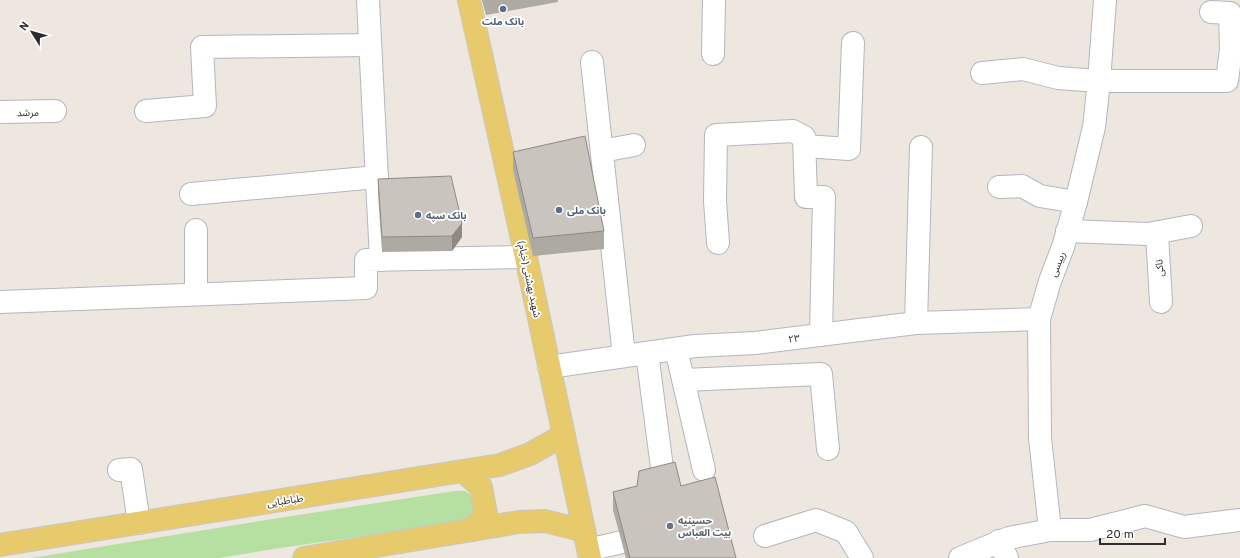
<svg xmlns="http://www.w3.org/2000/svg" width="1240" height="558" font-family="Overpass,'Noto Sans Arabic',sans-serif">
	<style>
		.green { fill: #b6dfa2 }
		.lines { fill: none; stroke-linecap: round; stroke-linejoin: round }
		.minor-casing { stroke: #b4b6bf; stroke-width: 24 }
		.major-casing { stroke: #c8c8c8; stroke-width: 24 }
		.minor { stroke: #fff; stroke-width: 22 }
		.major { stroke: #e6ca6c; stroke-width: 22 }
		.wall { fill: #ada9a3 }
		.shaded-wall { fill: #8d8a85 }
		.building { fill: #c9c5be; stroke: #8d8a85 }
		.service-dot { fill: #5c6f8a; stroke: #fff; stroke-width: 1.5 }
		.worship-dot { fill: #6b7280; stroke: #fff; stroke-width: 1.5 }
		.labels { text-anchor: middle; stroke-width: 3.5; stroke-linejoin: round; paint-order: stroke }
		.service-label { font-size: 10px; font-weight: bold; fill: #4e5e75; stroke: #fff; text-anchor: start }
		.street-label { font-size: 10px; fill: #2d2d2d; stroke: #fff }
		.worship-label { font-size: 10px; font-weight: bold; fill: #5b616d; stroke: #fff; text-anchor: start }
	</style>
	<rect width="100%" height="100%" fill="#ede7e0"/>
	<path class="green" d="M455,491H465L476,497L480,507L469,521L280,548L219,558H31L279,518Z"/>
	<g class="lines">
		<g class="minor-casing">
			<g id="minor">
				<path d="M368,0L381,260"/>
				<path d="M1211,12L1230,13L1231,49"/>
				<path d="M713,54L714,0"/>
				<path d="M592,62L624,356"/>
				<path d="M982,73L1023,69L1058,78L1099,81H1227L1231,49L1240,48"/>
				<path d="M146,111L205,106L202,47L370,45"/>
				<path d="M0,112L55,111"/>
				<path d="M805,146L849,149L853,43"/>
				<path d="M602,151L634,145"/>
				<path d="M999,187L1022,186L1040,196L1076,202"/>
				<path d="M191,194L377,177"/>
				<path d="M1067,231L1148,234L1191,226"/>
				<path d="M1157,233L1161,302"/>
				<path d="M718,243L715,201L716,135L793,131L804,137L806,197H824L821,335"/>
				<path d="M196,294V230"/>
				<path d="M0,302L366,288V260L526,257"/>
				<path d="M916,323L921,147"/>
				<path d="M676,349L704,470"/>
				<path d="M647,353L664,483"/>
				<path d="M549,367L695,346L755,343L916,323L1039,319"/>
				<path d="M684,380L821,374L828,449"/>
				<path d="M119,470L131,469L139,523"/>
				<path d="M1050,530L1040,438L1039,319L1050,281L1063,247L1076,202L1094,127L1099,81L1105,0"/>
				<path d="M765,536L816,520L846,532L862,558"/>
				<path d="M999,541L1007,558"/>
				<path d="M588,550L622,542"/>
				<path d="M960,558L1009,538L1050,530H1090L1145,516L1184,527L1240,520"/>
			</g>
		</g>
		<g class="major-casing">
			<g id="major">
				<path d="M469,0L526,257L590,558"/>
				<path d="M463,471L481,487L486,514L472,530"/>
				<path d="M0,545L500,465L530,454L564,435"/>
				<path d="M304,558L519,522L545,521L584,531"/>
			</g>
		</g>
		<use href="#minor" class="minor"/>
		<use href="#major" class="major"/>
	</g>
	<g class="wall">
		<path d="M482,0H558V2L486,15Z"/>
		<path d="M513,152L604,231V249L533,256L513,170Z"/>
		<path d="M378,179L462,237L452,251L382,252L378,193Z"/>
		<path d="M637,486H681L736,558H626L613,510V492Z"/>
	</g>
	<path class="shaded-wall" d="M462,223V237L452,251V236Z"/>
	<g class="building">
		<path d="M585,136L604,231L533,238L513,152Z"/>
		<path d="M451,176L462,223L452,236L382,237L378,179Z"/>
		<path d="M675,462L681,486L715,477L736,558H630L613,492L637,486L639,471Z"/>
	</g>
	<g class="service-dot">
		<circle cx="503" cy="9" r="4"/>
		<circle cx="559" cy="210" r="4"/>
		<circle cx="418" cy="215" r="4"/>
	</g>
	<circle class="worship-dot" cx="670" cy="526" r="4"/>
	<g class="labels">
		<g class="service-label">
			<text x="503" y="25" text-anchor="middle">بانک ملت</text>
			<text x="567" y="214">بانک ملی</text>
			<text x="426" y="219">بانک سپه</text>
		</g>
		<g class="street-label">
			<text transform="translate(28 112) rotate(-1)" y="4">مرشد</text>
			<text transform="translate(1057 264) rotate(-68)" y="4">رییسی</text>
			<text transform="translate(1159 268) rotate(-94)" y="4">تاکی</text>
			<text transform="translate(530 279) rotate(78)" y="4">شهید بهشتی (خیام)</text>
			<text transform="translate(794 338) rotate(-7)" y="4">۲۳</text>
			<text transform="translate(285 500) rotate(-9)" y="4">طباطبایی</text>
		</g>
		<g class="worship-label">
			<text x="678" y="524">حسینیه<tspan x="678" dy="12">بیت العباس</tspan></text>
		</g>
	</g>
	<g transform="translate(32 32) rotate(307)" stroke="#ffffff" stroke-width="3" paint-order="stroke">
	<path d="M0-3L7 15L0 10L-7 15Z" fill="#2d2d2d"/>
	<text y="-6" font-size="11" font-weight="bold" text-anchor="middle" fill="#2d2d2d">N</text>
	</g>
	<path d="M1100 538v6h65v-6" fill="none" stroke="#2d2d2d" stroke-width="2"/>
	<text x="1106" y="538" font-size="12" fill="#2d2d2d" stroke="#ffffff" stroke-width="3" paint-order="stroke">20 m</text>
</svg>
